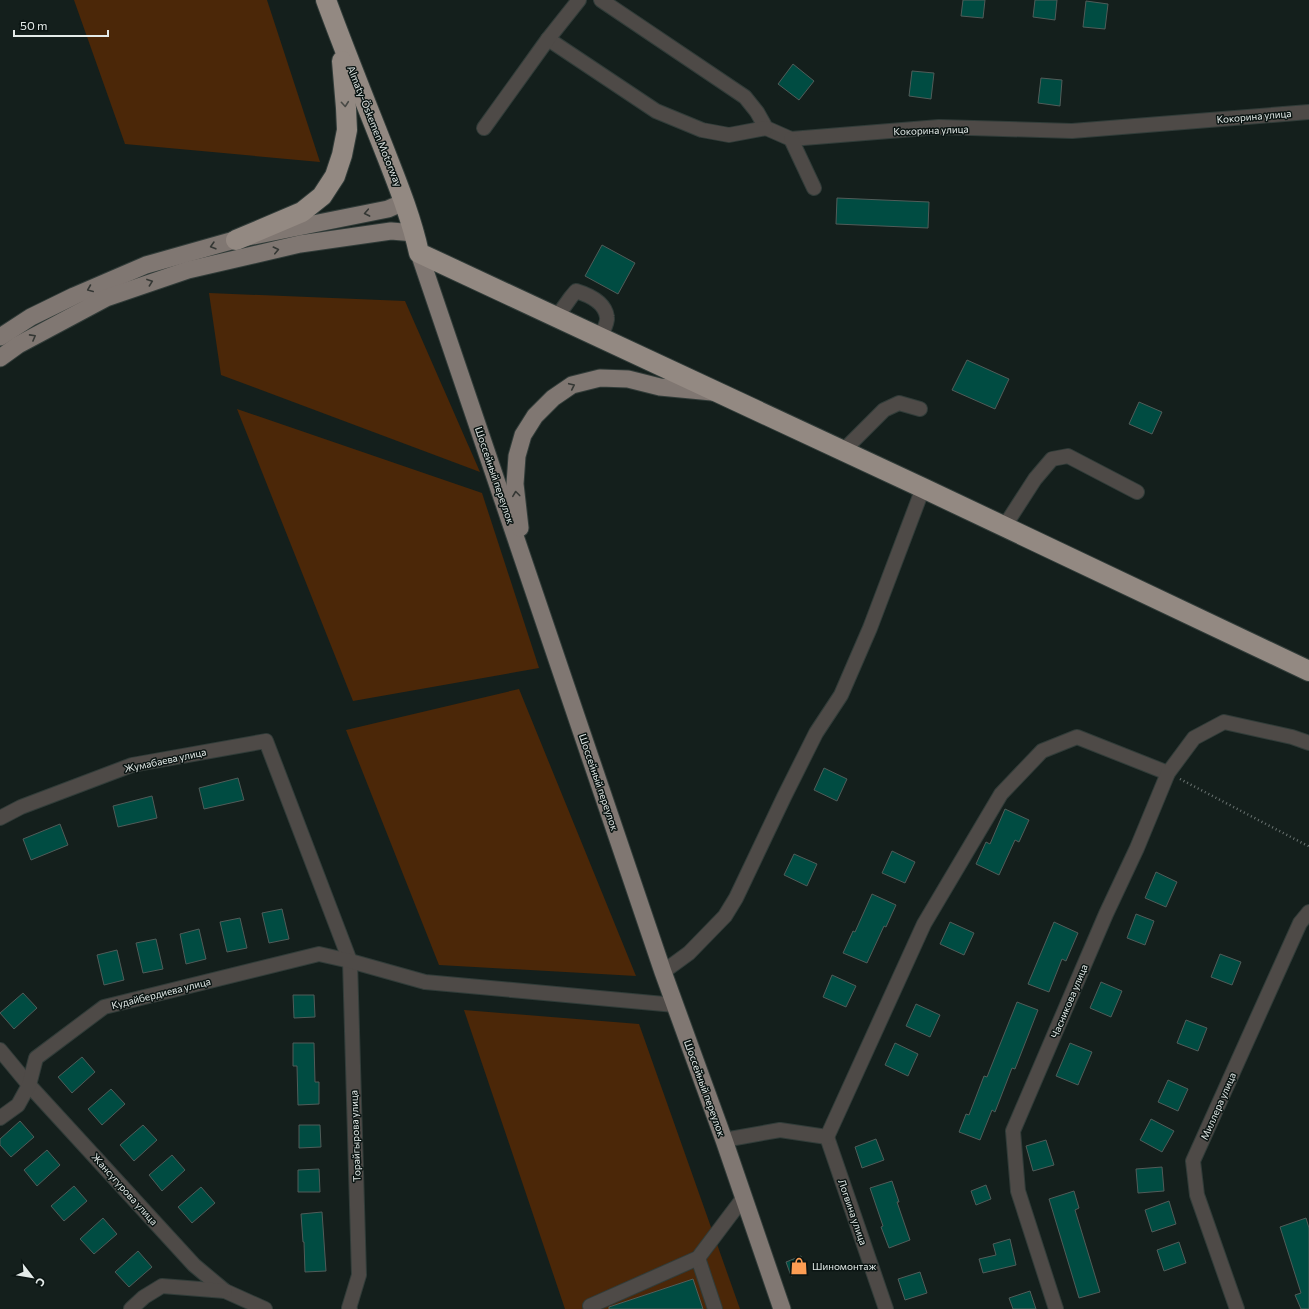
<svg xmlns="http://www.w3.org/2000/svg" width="1309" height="1309" font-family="Commissioner,sans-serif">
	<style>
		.green { fill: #4b2708 }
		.building { fill: #004c42; stroke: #505c59 }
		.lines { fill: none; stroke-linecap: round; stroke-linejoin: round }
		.minor-casing { stroke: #313c39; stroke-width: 16 }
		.major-casing { stroke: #313c39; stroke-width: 19 }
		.highway-casing { stroke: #313c39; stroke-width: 22 }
		.path { stroke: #6b7472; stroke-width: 2.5; stroke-dasharray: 1 3; stroke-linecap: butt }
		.minor { stroke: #4e4a47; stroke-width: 14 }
		.major { stroke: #807772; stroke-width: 17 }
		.highway { stroke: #938982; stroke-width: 20 }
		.oneway { stroke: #484945 }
		.oneway2 { stroke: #343734 }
		.labels { text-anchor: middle; stroke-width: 3; stroke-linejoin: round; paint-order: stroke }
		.street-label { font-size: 10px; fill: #e4ebe9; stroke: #0b1513 }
		.poi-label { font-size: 10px; fill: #e4ebe9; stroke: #0b1513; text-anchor: start }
	</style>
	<rect width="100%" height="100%" fill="#141f1c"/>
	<g class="green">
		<path d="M74,0H267L320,162L125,144Z"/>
		<path d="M209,293L405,301L480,472L221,375Z"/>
		<path d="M237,409L482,493L539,668L353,701Z"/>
		<path d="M519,689L636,976L439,965L346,730Z"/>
		<path d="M464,1010L639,1024L740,1309H565Z"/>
	</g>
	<g class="building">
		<path d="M963,0H985L983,18L961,16Z"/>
		<path d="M1035,0H1057L1055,20L1033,17Z"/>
		<path d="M1086,1L1108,4L1105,29L1083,27Z"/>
		<path d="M793,64L814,81L799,100L778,84Z"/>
		<path d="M912,71L934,73L931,99L909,96Z"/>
		<path d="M1041,78L1062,80L1060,106L1038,103Z"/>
		<path d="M837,198L929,202L928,228L836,224Z"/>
		<path d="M602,245L635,263L618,294L585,276Z"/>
		<path d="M967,360L1009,379L995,409L952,390Z"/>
		<path d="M1139,402L1162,412L1152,434L1129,424Z"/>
		<path d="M824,768L847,779L837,801L814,790Z"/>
		<path d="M238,778L244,800L204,809L199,788Z"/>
		<path d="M152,796L157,818L118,827L113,806Z"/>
		<path d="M1005,809L1029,820L1019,842L1015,840L999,875L976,864L986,842L990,844Z"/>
		<path d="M60,824L68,845L31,860L23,839Z"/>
		<path d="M892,851L915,862L905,883L882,873Z"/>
		<path d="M794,854L817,864L807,886L784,875Z"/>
		<path d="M1156,872L1177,882L1166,907L1145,898Z"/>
		<path d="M872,894L896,905L886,927L884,926L867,963L843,953L853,931L855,932Z"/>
		<path d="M282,909L289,939L269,943L262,913Z"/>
		<path d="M1136,914L1154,921L1145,945L1127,938Z"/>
		<path d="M240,918L247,948L227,952L220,922Z"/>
		<path d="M950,922L974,933L964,955L940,944Z"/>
		<path d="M1054,922L1078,933L1066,961L1062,959L1049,992L1028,984Z"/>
		<path d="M199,929L206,959L186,964L180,934Z"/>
		<path d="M156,939L163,969L143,973L136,943Z"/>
		<path d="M117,950L124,980L104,985L97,955Z"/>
		<path d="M1220,954L1241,962L1232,985L1211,977Z"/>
		<path d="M832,975L856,986L846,1007L823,997Z"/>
		<path d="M1101,982L1122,991L1111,1017L1090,1008Z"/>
		<path d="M23,993L37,1008L14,1029L0,1013Z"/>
		<path d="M293,995H314L315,1017L294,1018Z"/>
		<path d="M1017,1002L1038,1010L1015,1069L1012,1068L995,1112L992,1110L980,1140L959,1132L966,1114L969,1115L984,1076L987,1077Z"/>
		<path d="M916,1004L940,1015L930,1037L906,1026Z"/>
		<path d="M1186,1020L1207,1028L1198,1051L1177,1043Z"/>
		<path d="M293,1043H314L315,1082H319V1104L298,1105L297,1066H293Z"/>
		<path d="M895,1043L918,1054L908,1076L885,1065Z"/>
		<path d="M1070,1043L1092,1052L1078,1085L1056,1076Z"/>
		<path d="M82,1057L95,1072L72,1093L58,1077Z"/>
		<path d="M1168,1080L1188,1089L1178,1111L1158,1102Z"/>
		<path d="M111,1089L125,1104L102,1125L88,1109Z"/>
		<path d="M1151,1119L1174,1131L1162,1152L1140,1140Z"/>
		<path d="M20,1121L34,1137L11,1157L0,1145V1139Z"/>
		<path d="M143,1125L157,1140L134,1161L120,1145Z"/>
		<path d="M299,1125H320L321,1147L299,1148Z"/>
		<path d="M876,1139L884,1160L862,1168L855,1147Z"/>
		<path d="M1046,1140L1054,1165L1033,1171L1026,1146Z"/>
		<path d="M47,1150L60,1165L37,1186L24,1170Z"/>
		<path d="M172,1155L185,1170L162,1191L149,1175Z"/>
		<path d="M1162,1167L1164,1191L1138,1193L1136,1169Z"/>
		<path d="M319,1169L320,1192H298V1170Z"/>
		<path d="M892,1181L899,1202H897L910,1240L889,1248L881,1227L883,1226L870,1188Z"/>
		<path d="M986,1185L991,1199L976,1205L971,1191Z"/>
		<path d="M74,1186L87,1201L64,1221L51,1206Z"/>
		<path d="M201,1187L215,1203L192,1223L178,1207Z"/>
		<path d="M1074,1191L1079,1208L1075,1210L1100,1292L1079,1298L1049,1199Z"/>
		<path d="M1169,1201L1176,1224L1152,1232L1145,1210Z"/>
		<path d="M322,1212L326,1271L305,1272L304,1242H303L301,1214Z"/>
		<path d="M103,1218L117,1234L94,1254L80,1239Z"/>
		<path d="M1306,1218L1309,1228V1309H1301L1295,1295L1301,1293L1280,1227Z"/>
		<path d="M1010,1239L1016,1265L983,1273L979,1259L996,1255L993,1244Z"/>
		<path d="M1179,1242L1186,1263L1164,1271L1157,1250Z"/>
		<path d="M138,1251L152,1267L129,1287L115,1272Z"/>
		<path d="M801,1256L807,1270L791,1276L786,1262Z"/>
		<path d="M920,1272L927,1293L905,1300L898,1279Z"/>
		<path d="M693,1279L703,1309H609V1307Z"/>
		<path d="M1030,1291L1036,1309H1013L1009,1298Z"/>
	</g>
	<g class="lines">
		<g class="minor-casing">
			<g id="minor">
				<path d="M601,0L745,97L757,112L766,128L791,139L939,127L1072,131L1309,112"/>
				<path d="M548,39L656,111L702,130L729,135L766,128"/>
				<path d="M484,128L548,39L579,0"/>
				<path d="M791,139L814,188"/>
				<path d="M556,318L571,297L576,291C589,295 605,302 607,317C608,323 602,333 600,338"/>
				<path d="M843,451L884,410L899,403L920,409"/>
				<path d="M1004,527L1035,479L1052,459L1068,456L1137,492"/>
				<path d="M0,818L21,807L132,765L266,741L350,961L359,1275L349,1308L350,1309"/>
				<path d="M663,972L689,953L725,916L736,898L784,797L816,733L841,695L870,628L923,488"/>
				<path d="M0,1050L29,1085L194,1265L225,1291L265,1309"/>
				<path d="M0,1118L18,1105L29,1085L36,1058L104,1007L319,954L350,961L425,982L675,1005"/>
				<path d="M827,1137L886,1309"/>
				<path d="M724,1140L780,1130L827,1137L924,924L1001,794L1042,751L1077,737L1168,773"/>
				<path d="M698,1258L715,1309"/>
				<path d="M131,1309L144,1297L162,1286L225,1291"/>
				<path d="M591,1309L590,1306L698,1258L744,1197"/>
				<path d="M1056,1309L1018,1191L1013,1131L1106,914L1137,848L1168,773L1194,738L1224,722L1292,737L1309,743"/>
				<path d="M1237,1309L1197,1195L1193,1161L1300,923L1309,912"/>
			</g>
		</g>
		<g class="major-casing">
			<g id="major">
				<path d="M419,253L663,972L724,1140L782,1309"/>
				<path d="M0,337L31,317L74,296L146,265L238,239L388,209L404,202"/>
				<path d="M0,358L18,345L106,298L188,270L300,244L391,231L415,233"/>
				<path d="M520,528L515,484L517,456L523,435L535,416L553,398L572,385L600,378L628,379L660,387L712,392"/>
			</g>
		</g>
		<g class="highway-casing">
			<g id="highway">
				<path d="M326,0C344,49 363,96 382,144C396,180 411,216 419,253L923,488L1309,671"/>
				<path d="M236,240L302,212L322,196L335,176L342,155L347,130L346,108L342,61"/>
			</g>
		</g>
		<path class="path" d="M1180,779L1308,846L1309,849"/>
		<use href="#minor" class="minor"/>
		<use href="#major" class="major"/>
		<use href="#highway" class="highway"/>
	</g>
	<defs><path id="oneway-chevron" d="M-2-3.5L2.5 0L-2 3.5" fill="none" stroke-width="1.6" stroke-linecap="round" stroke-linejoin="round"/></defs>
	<use class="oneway" href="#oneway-chevron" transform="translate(345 104) rotate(85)"/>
	<g class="oneway2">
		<use href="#oneway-chevron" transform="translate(367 213) rotate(169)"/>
		<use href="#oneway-chevron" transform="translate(213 246) rotate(164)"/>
		<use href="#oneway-chevron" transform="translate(276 250) rotate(-13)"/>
		<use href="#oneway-chevron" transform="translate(150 282) rotate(-20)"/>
		<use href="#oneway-chevron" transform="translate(90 289) rotate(157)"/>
		<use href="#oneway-chevron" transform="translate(33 337) rotate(-29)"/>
		<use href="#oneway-chevron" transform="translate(572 386) rotate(-25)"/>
		<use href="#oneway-chevron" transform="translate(516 494) rotate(-97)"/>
	</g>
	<defs>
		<g id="shop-bare" transform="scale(1.38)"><path d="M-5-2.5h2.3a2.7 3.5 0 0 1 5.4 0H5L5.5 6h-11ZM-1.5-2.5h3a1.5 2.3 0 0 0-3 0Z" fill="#fc9d53" stroke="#0b1513" stroke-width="2.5" paint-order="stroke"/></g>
	</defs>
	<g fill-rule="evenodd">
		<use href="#shop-bare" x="799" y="1266"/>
	</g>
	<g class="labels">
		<g class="street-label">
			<text transform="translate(1254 116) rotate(-5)" y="4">Кокорина улица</text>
			<text transform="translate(375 126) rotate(68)" y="4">Almaty-Öskemen Motorway</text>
			<text transform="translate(931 130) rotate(-2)" y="4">Кокорина улица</text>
			<text transform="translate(495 475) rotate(71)" y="4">Шоссейный переулок</text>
			<text transform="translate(165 760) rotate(-12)" y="4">Жумабаева улица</text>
			<text transform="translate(599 782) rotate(71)" y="4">Шоссейный переулок</text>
			<text transform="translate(161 993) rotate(-14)" y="4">Кудайбердиева улица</text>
			<text transform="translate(1069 1001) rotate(-67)" y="4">Часникова улица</text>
			<text transform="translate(705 1088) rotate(70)" y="4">Шоссейный переулок</text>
			<text transform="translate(1218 1106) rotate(-66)" y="4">Миллера улица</text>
			<text transform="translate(355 1136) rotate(-92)" y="4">Торайгырова улица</text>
			<text transform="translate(125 1189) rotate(48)" y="4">Жансугурова улица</text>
			<text transform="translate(853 1212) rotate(71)" y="4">Логвина улица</text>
		</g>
		<g class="poi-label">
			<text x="812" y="1270">Шиномонтаж</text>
		</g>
	</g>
	<g transform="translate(32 1277) rotate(121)" stroke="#0b1513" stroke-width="3" paint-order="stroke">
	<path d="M0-3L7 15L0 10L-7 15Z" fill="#e4ebe9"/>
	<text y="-6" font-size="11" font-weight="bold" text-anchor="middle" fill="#e4ebe9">С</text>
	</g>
	<path d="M14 30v6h94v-6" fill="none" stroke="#e4ebe9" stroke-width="2"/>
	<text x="20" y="30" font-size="12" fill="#e4ebe9" stroke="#0b1513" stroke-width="3" paint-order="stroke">50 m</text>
</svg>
